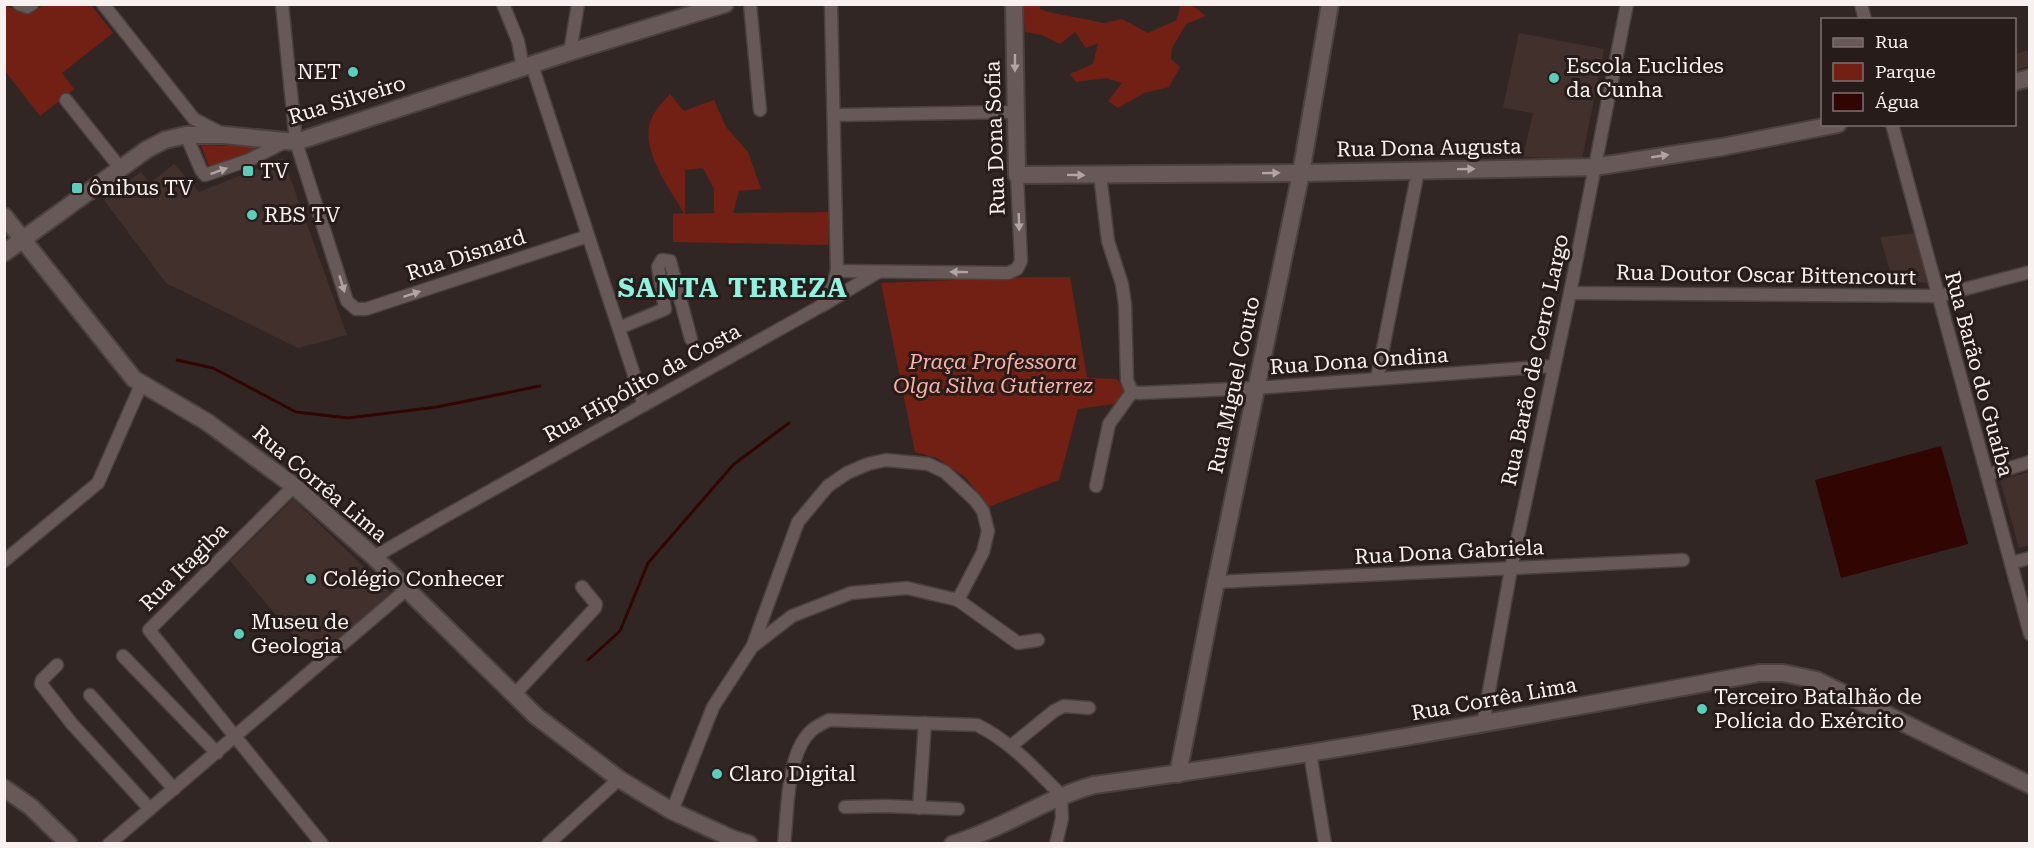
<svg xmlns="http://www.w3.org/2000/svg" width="2034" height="848" font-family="'Roboto Serif',serif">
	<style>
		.built { fill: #42302c }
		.green { fill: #722014; fill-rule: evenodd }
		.water { fill: #310502 }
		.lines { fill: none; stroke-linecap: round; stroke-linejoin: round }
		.stream { stroke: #310502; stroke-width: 3 }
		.street-casing { stroke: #4a413f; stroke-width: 15 }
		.secondary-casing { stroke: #4a413f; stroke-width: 20 }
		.street { stroke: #675957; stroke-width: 12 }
		.secondary { stroke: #675957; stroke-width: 16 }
		.oneway { fill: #b0a5a3 }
		.poi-dot { fill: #5bcebb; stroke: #281c1a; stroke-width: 2 }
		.labels { text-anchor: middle; stroke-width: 6; stroke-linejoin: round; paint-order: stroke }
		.poi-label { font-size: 21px; fill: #f9f1ef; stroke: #281c1a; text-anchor: start }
		.street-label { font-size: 21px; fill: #f9f1ef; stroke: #281c1a }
		.park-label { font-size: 21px; font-style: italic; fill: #fcb1a3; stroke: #281c1a }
		.district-label { font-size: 27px; font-weight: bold; letter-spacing: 1.5px; fill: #8df4e1; stroke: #281c1a }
	</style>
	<rect width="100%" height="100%" fill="#322624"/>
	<g class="built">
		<path d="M1519,33L1604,49L1582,159L1523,157L1533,113L1503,108Z"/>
		<path d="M2029,50V66L2015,70V54Z"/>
		<path d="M283,158L347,335L298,348L166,283L104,200L141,172L150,183L174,164L199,192Z"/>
		<path d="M1917,233L1930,283L1893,281L1880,237Z"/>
		<path d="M2029,472V545L2019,548L2000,480Z"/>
		<path d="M293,499L391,593L314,659L230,561Z"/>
	</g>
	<g class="green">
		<path d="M4,5L27,14L44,5H91L113,33L62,73L74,89L40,116L5,71Z"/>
		<path d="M1023,5H1040V9L1048,12L1104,23L1122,19L1148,33L1177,20L1180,5H1192L1206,16L1186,24L1172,48L1171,59L1180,67L1169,87L1144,93L1118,108L1108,101L1122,83L1106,78L1076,82L1070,74L1093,64L1098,43L1086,48L1075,32L1060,44L1042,35L1025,32Z"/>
		<path d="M670,94L684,111L714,100L726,127L748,152L761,189L739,191L733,213L829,212L828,245L673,242V214L684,213C669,187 634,142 655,112C659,105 665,100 670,94ZM703,168L714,189V213L685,214V170Z"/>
		<path d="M201,145L270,147L211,172Z"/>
		<path d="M1032,277H1070L1087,378L1117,379L1127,395L1121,403L1078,409L1059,480L988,507L966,478L937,458L915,452L881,283Z"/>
	</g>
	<path class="water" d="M1941,446L1968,544L1841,578L1815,480Z"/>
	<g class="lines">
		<g class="stream">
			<path d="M177,360L213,368L296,412L348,418L437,407L540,386"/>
			<path d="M588,660L620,631L648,563L733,465L789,423"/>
		</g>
		<g class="street-casing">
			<g id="street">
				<path d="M19,4L27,7L32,4"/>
				<path d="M103,4L194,119L221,133"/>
				<path d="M282,4L296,142L347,301L356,309H366L588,236"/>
				<path d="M503,4L518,41L523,68"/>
				<path d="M750,4L760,110"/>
				<path d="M1861,4L1865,20"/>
				<path d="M570,52L578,4"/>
				<path d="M532,65L644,405"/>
				<path d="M66,100L121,169"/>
				<path d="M835,115L1015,112"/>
				<path d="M1892,124L2030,634"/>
				<path d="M186,135L201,170L205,175L249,160L285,142"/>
				<path d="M1100,175L1108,241L1122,284L1125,305L1127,380L1132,392"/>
				<path d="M837,271L1008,273L1017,269L1021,261L1017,175"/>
				<path d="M1570,293L1938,296L2030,272"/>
				<path d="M823,305L878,272"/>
				<path d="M619,328L665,309L658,267L662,260L670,261L691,339"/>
				<path d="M1377,379L1418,171"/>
				<path d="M1132,392L1140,393L1256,388L1553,366"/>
				<path d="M1987,475L2030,462"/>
				<path d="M294,486L149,630L322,844"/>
				<path d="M1096,486L1109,424L1132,392"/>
				<path d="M374,557L440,519L821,306L832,288L837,271L831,4"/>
				<path d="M4,561L98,483L141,385"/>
				<path d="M2011,563L2030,558"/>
				<path d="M1216,582L1683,560"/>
				<path d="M753,645L798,522L828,486L847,473L868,464L886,460L928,464L945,472L975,500L983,511L988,531L983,552L958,600"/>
				<path d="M123,656L217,753"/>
				<path d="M57,665L42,680L41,684L72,724L150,809"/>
				<path d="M90,695L174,789"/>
				<path d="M514,695L595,608L596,604L582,587"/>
				<path d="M1483,724L1511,569L1570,293L1627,4"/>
				<path d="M1011,746L1054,711L1064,706L1089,708"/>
				<path d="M1310,753L1325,844"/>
				<path d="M845,807L885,806L958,809"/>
				<path d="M919,808L925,723"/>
				<path d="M672,811L713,707L752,647L792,616L851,593L907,588L958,600L1018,643L1038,640"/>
				<path d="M109,844L407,589"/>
				<path d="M548,844L619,779"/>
				<path d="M784,844C788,811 786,753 812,730C817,726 823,723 829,720L977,725C1010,741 1035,769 1061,795L1062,818L1056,844"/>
			</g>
		</g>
		<g class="secondary-casing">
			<g id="secondary">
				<path d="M1014,4L1017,175L1301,173L1594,167L1722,147L1838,124"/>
				<path d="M2014,82L2030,78"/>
				<path d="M4,216L134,379L207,422L294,486L374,557L536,716L619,779L672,811L733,839L749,844"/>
				<path d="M4,253L146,150L165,140L186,135H224L296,142L570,52L725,4"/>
				<path d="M1178,774L1216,582L1301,173L1330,4"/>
				<path d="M4,788L31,807L69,844"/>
				<path d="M953,844C1002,829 1044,799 1094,785C1317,755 1538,714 1760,673H1783L1816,680L2030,785"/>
			</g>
		</g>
		<use href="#street" class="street"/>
		<use href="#secondary" class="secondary"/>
	</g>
	<defs><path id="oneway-solid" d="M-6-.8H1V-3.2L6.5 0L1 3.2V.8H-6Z" transform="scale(1.5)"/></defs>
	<g class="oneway">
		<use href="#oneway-solid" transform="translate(1015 63) rotate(90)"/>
		<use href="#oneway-solid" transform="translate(1660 156) rotate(-9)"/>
		<use href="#oneway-solid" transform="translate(1466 169) rotate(-1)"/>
		<use href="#oneway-solid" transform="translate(219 171) rotate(-20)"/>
		<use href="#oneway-solid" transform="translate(1271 173) rotate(-1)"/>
		<use href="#oneway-solid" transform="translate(1076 175) rotate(1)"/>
		<use href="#oneway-solid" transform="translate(1019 222) rotate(88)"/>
		<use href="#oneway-solid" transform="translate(959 272) rotate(-179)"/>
		<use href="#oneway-solid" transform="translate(342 284) rotate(73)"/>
		<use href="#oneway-solid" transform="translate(412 294) rotate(-18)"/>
	</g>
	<g class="poi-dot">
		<circle cx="353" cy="72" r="6"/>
		<circle cx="1554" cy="78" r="6"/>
		<rect x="242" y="165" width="12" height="12" rx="3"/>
		<rect x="71" y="182" width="12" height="12" rx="3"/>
		<circle cx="252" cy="215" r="6"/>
		<circle cx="311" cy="579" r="6"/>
		<circle cx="239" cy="634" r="6"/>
		<circle cx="1702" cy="709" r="6"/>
		<circle cx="717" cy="774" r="6"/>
	</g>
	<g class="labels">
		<g class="poi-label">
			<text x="1566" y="73">Escola Euclides<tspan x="1566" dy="24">da Cunha</tspan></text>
			<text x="341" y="79" text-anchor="end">NET</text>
			<text x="260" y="178">TV</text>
			<text x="89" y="195">ônibus TV</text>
			<text x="264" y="222">RBS TV</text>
			<text x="323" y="586">Colégio Conhecer</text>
			<text x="251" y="629">Museu de<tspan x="251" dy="24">Geologia</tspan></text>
			<text x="1714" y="704">Terceiro Batalhão de<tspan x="1714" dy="24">Polícia do Exército</tspan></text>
			<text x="729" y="781">Claro Digital</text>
		</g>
		<g class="street-label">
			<text transform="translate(347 100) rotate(-17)" y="7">Rua Silveiro</text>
			<text transform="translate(995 138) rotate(-92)" y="7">Rua Dona Sofia</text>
			<text transform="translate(1429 148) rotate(-1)" y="7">Rua Dona Augusta</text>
			<text transform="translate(466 255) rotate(-18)" y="7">Rua Disnard</text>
			<text transform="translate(1766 275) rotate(1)" y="7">Rua Doutor Oscar Bittencourt</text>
			<text transform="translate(1535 360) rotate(-78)" y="7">Rua Barão de Cerro Largo</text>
			<text transform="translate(1359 361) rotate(-4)" y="7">Rua Dona Ondina</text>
			<text transform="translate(1979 374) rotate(75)" y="7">Rua Barão do Guaíba</text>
			<text transform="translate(642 383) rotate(-29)" y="7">Rua Hipólito da Costa</text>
			<text transform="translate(1234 385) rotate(-78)" y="7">Rua Miguel Couto</text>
			<text transform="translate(320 484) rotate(40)" y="7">Rua Corrêa Lima</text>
			<text transform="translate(1449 552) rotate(-3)" y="7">Rua Dona Gabriela</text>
			<text transform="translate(184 567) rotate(-45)" y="7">Rua Itagiba</text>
			<text transform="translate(1494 699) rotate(-10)" y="7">Rua Corrêa Lima</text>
		</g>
		<g class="park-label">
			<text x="993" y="369">Praça Professora<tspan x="993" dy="24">Olga Silva Gutierrez</tspan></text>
		</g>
		<g class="district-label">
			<text x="733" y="297">SANTA TEREZA</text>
		</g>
	</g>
	<rect width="2034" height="848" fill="none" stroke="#f9f1ef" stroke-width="12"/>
	<rect x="1821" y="18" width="195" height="108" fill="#281c1a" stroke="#7c716f" stroke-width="1.5"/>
	<rect x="1833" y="38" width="30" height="9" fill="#675957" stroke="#7c716f" stroke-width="1.5"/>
	<text x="1875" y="48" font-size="18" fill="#f9f1ef">Rua</text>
	<rect x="1833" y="63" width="30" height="18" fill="#722014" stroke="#7c716f" stroke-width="1.5"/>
	<text x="1875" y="78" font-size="18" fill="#f9f1ef">Parque</text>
	<rect x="1833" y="93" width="30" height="18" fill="#310502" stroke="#7c716f" stroke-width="1.5"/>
	<text x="1875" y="108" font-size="18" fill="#f9f1ef">Água</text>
</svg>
